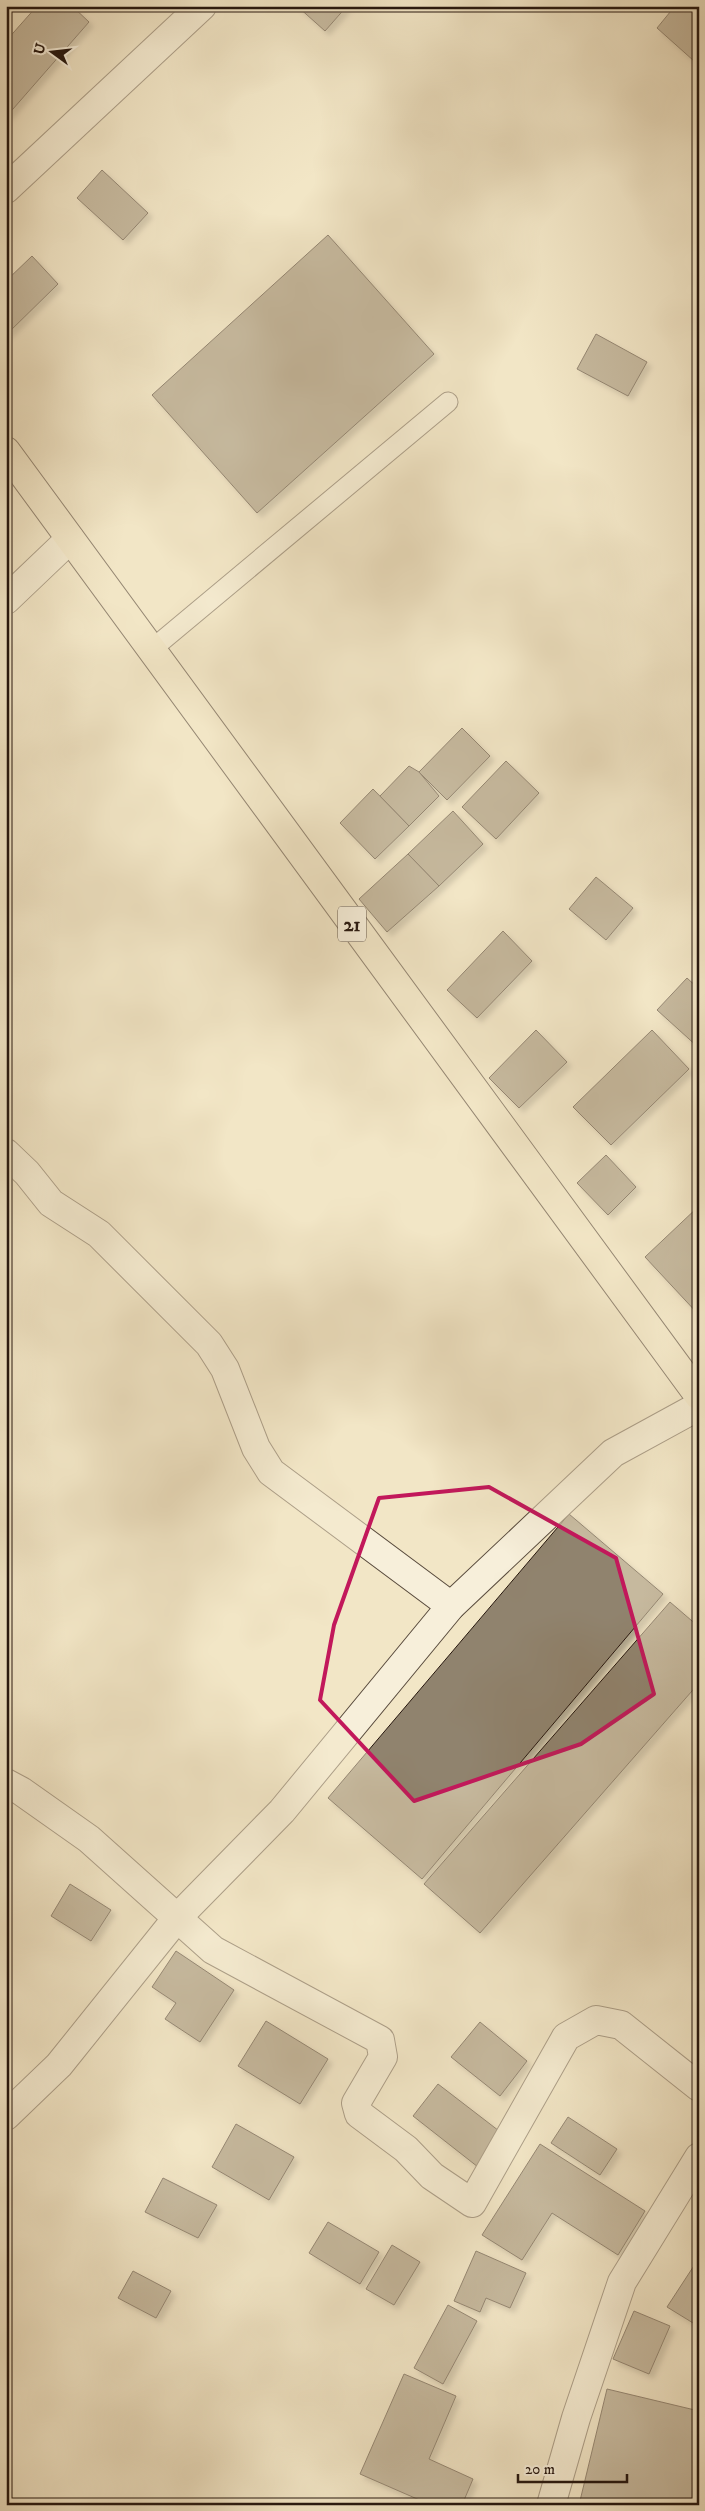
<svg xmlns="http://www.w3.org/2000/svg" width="705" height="2511" font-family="'IM FELL DW Pica',serif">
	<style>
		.building { fill: #90836e; stroke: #26170f; filter: url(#shadow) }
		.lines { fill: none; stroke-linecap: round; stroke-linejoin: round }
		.service-casing { stroke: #594b3d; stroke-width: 21 }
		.minor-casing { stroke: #594b3d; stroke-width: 30 }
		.trunk-casing { stroke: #26170f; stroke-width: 30 }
		.service { stroke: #f7efda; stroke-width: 19 }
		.minor { stroke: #f7efda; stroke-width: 28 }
		.trunk { stroke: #f2e6c6; stroke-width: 28 }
		.marked { fill: none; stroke: #c2185b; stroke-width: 4; stroke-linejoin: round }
		.labels { text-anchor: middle; stroke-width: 4.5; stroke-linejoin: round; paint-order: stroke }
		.shield { fill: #f7efda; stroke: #65584c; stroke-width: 1 }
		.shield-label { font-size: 20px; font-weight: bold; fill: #26170f }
	</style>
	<defs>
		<filter id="shadow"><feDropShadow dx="4.5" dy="4.5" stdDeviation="2.5" flood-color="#0004"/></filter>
	</defs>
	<rect width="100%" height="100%" fill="#f2e6c6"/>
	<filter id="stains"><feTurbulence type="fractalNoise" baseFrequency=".004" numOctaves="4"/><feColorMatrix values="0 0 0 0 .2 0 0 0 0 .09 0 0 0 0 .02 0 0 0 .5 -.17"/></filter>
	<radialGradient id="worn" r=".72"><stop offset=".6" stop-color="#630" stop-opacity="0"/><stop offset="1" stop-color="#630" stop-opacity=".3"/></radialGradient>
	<g class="building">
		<path d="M37,6H72L89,22L6,117V41Z"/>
		<path d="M297,6H347L325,31Z"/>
		<path d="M675,6L699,7V55L694,61L657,28Z"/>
		<path d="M102,170L148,213L123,240L77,198Z"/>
		<path d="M328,235L434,354L257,513L152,395Z"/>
		<path d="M32,256L58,284L6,335V281Z"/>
		<path d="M596,334L647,362L628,396L577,369Z"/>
		<path d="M462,728L490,756L447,800L419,772Z"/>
		<path d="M506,761L539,793L496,839L462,807Z"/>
		<path d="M409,766L419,772L439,796L409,826L380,796Z"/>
		<path d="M373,789L409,826L375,859L340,823Z"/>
		<path d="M453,811L483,844L439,886L408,854Z"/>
		<path d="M408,854L439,886L387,932L359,899Z"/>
		<path d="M596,877L633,908L606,940L569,909Z"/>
		<path d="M503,931L532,961L477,1018L447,990Z"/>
		<path d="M687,978L699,989V1048L657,1010Z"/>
		<path d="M536,1030L567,1062L519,1108L489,1078Z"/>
		<path d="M652,1030L689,1069L611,1145L573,1107Z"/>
		<path d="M606,1155L636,1187L608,1215L577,1183Z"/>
		<path d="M699,1206V1315L645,1257Z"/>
		<path d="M569,1514L663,1594L422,1879L328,1798Z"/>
		<path d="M670,1602L699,1627V1683L480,1933L424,1884Z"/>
		<path d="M70,1884L111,1910L91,1941L51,1916Z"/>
		<path d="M176,1951L234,1990L200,2042L165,2019L176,2003L152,1987Z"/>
		<path d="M266,2021L328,2059L300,2104L238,2066Z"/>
		<path d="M480,2022L527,2061L500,2096L451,2057Z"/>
		<path d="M438,2084L503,2134L478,2167L413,2116Z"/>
		<path d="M568,2117L617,2149L600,2175L551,2143Z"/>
		<path d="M236,2124L294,2157L269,2200L212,2167Z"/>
		<path d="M540,2144L645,2211L618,2255L552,2213L522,2260L482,2235Z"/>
		<path d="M163,2178L217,2205L198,2238L145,2212Z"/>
		<path d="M328,2222L379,2252L360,2284L309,2253Z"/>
		<path d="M392,2245L420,2262L394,2305L366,2289Z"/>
		<path d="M476,2251L526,2273L510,2308L486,2298L480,2312L454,2301Z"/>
		<path d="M699,2258V2326H698L667,2307Z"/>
		<path d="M133,2271L171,2291L156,2318L118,2298Z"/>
		<path d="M448,2305L477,2321L443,2384L414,2368Z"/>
		<path d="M634,2311L670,2326L649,2374L613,2359Z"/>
		<path d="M404,2374L456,2396L429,2459L473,2479L462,2505H431L360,2474Z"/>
		<path d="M607,2389L699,2411V2505H579Z"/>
	</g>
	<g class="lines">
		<g class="service-casing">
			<path id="service" d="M151,650L448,402"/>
		</g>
		<g class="minor-casing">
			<g id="minor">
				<path d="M6,189L202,6"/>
				<path d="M6,600L70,539"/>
				<path d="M6,1153L27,1173L51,1203L99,1234L209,1344L225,1369L256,1448L271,1472L451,1606"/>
				<path d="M6,1783L21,1791L89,1839L213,1950L380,2040L383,2057L356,2103L359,2114L406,2149L432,2176L472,2203L566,2037L596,2020L621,2025L699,2087"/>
				<path d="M6,2116L59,2065L177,1918L282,1811L451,1606L613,1453L699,1406"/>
				<path d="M551,2505L576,2418L622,2282L699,2157"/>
			</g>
		</g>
		<g class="trunk-casing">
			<path id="trunk" d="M6,451L699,1396"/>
		</g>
		<use href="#service" class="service"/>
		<use href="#minor" class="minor"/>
		<use href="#trunk" class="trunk"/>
	</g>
	<path d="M0 0H705V2511H0ZM489,1487L616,1558L654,1694L581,1744L414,1801L320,1700L334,1625L379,1498Z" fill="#f2e6c6" fill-opacity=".55" fill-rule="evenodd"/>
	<path class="marked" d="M489,1487L616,1558L654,1694L581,1744L414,1801L320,1700L334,1625L379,1498Z"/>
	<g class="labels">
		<rect class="shield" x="338" y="906.5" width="28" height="35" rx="4"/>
		<g class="shield-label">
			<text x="352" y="931">21</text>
		</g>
	</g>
	<rect width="705" height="2511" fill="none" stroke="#f2e6c6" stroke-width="25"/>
	<rect x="8" y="8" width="690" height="2496" fill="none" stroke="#26170f" stroke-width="2.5"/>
	<rect x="12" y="12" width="680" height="2486" fill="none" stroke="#26170f"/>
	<g transform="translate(52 52) rotate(285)" stroke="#f7efda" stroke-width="4" paint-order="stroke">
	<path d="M0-4L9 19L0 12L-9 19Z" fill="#26170f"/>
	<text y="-8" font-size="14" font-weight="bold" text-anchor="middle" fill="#26170f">U</text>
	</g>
	<path d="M518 2474v8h109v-8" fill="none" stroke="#26170f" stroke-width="2.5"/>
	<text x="525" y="2474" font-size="15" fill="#26170f" stroke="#f7efda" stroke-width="4" paint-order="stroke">20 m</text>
	<rect width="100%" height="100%" filter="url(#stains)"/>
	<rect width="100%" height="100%" fill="url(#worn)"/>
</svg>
